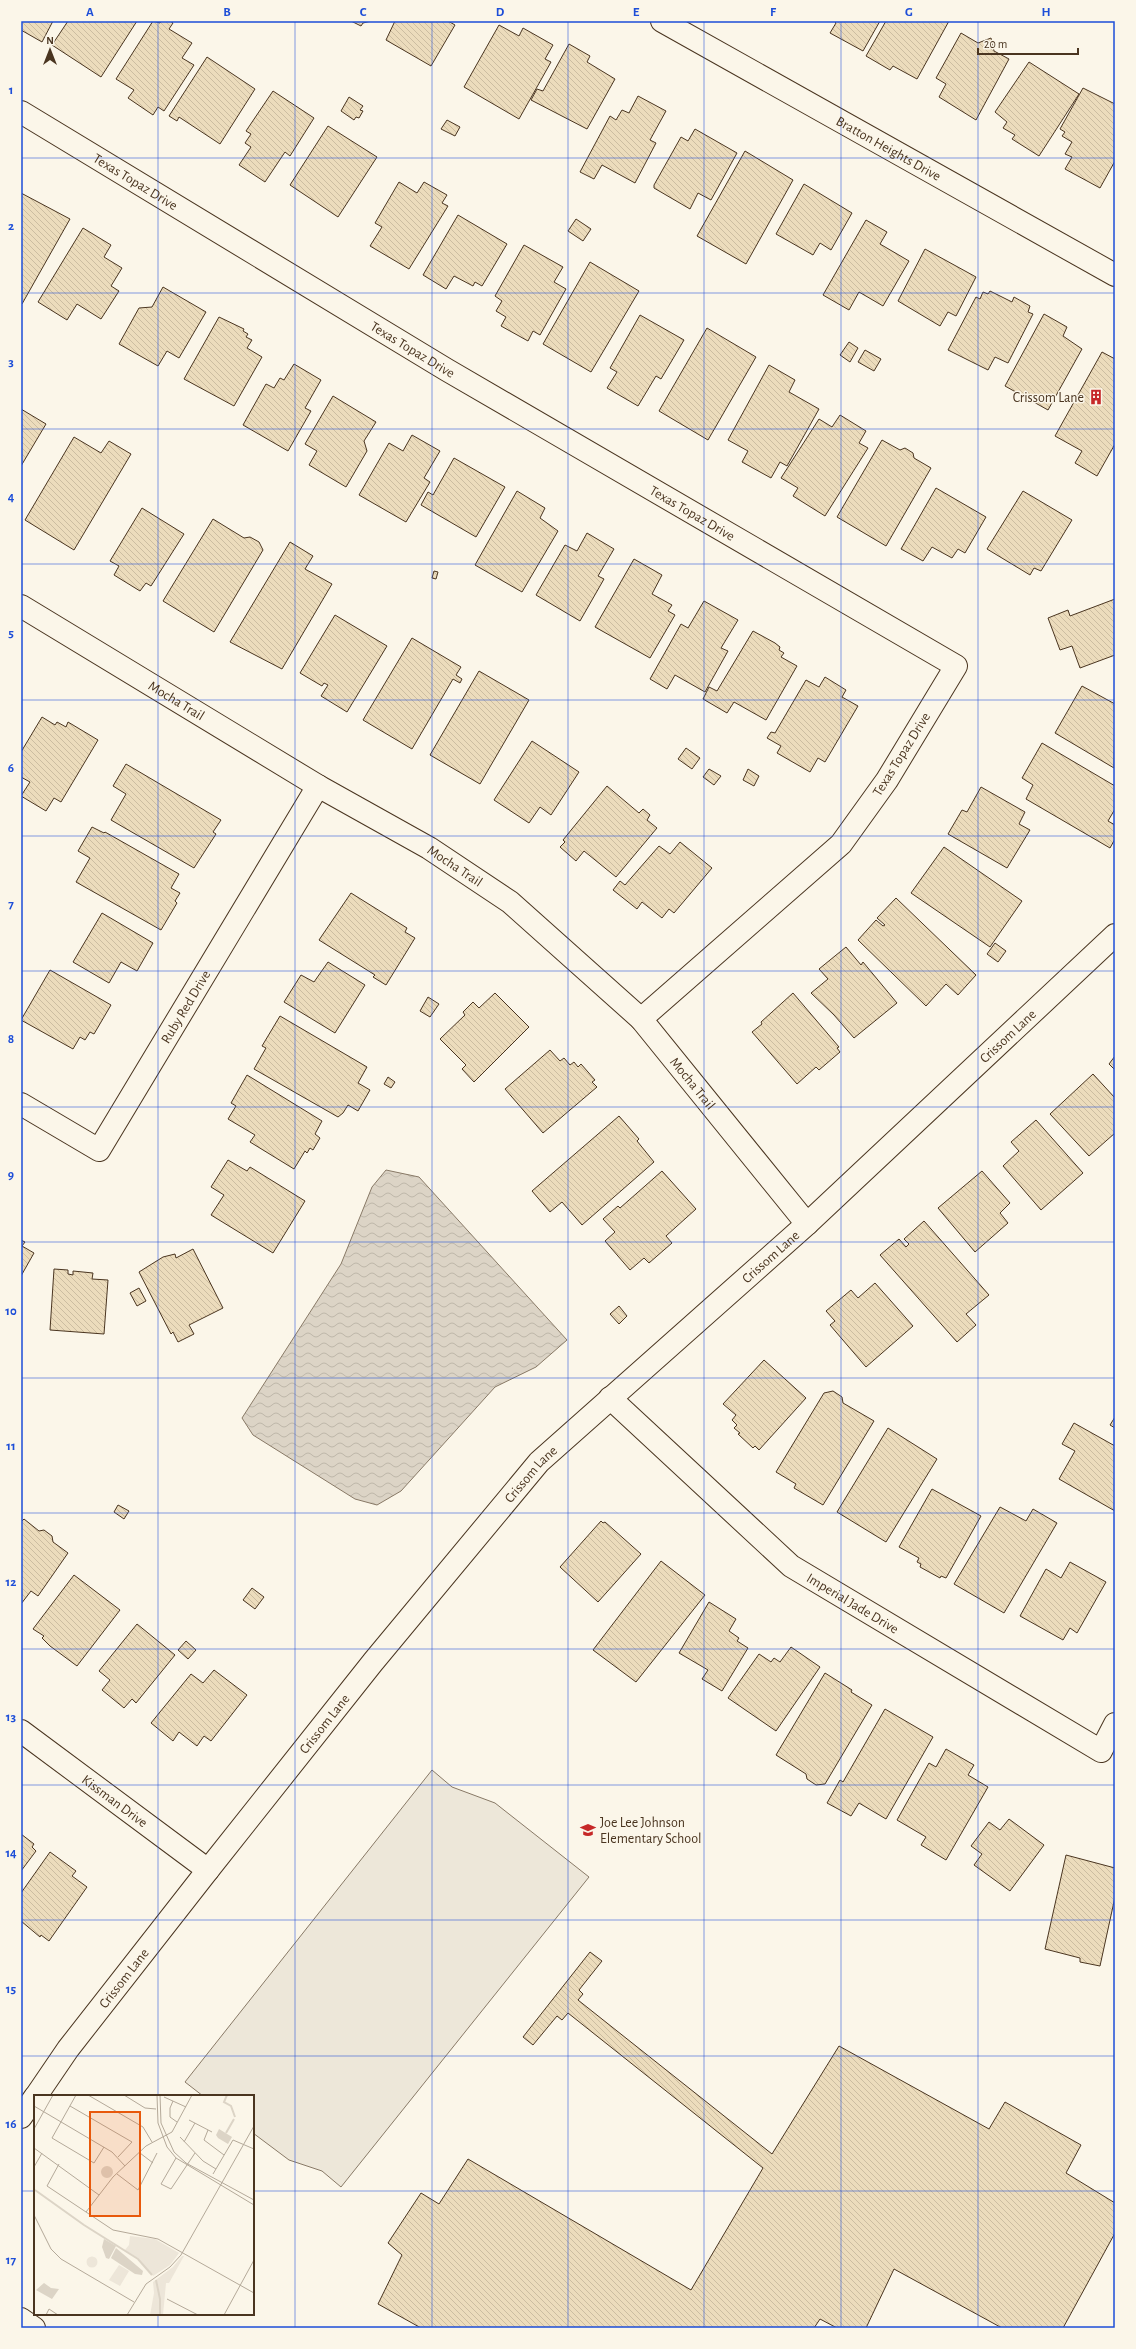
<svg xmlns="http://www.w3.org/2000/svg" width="1136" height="2349" font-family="'Alegreya Sans',sans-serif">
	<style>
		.parking { fill: #ede7d9; stroke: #887966 }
		.water { fill: url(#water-waves); stroke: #887966 }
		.building { fill: url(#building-back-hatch); stroke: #4a3520 }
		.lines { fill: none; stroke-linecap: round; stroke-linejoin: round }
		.minor-casing { stroke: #4a3520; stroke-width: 24 }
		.minor { stroke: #fbf6e9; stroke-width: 22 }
		.grid { fill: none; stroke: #1d4ed8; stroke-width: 1; stroke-opacity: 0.55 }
		.labels { text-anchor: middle; stroke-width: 3; stroke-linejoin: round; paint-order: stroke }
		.street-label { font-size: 14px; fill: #4a3520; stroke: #fbf6e9 }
		.poi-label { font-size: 14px; fill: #4a3520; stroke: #fbf6e9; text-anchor: end }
		.inset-river { fill: none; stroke: #dcd4c6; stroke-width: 2 }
		.inset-road { fill: none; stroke: #b4a999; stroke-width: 1 }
		.view { fill: #e8590c; fill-opacity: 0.15; stroke: #e8590c; stroke-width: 2 }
		.inset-edge { fill: none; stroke: #4a3520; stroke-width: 2 }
		.neatline { fill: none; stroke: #1d4ed8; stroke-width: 1.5 }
		.grid-label { font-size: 13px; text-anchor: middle; font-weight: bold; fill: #1d4ed8 }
	</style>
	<defs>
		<pattern id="water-waves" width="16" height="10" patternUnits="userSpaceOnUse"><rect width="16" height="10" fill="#dcd4c6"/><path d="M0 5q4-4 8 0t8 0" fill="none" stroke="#beb7aa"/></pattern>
		<pattern id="building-back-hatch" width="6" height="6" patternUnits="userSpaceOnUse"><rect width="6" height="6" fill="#ecdcbc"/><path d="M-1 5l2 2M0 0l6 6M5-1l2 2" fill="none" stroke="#ccbda1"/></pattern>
	</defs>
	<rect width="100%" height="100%" fill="#fbf6e9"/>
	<path class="parking" d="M432,1770L452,1787L495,1803L589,1877L341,2187L322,2171L289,2160L253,2133V2096H203L185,2082Z"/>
	<path class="water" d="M386,1170L419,1177L567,1340L536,1367L495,1387L401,1491L377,1505L355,1499L253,1435L242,1418L341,1264L372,1187Z"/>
	<g class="building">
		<path d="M21,21H53L42,42L21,30Z"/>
		<path d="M68,21H137L101,77L52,45Z"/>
		<path d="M153,21L160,23L161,21H170L173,23L169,29L192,43L182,58L194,65L164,111L158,107L153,115L128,98L134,90L116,79Z"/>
		<path d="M351,21H371L363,23L361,26Z"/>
		<path d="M395,21H448L455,25L431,66L386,40Z"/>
		<path d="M834,21H880L863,51L830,33L836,23Z"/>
		<path d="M886,21H949L917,79L893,66L890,70L866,56Z"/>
		<path d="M499,25L519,36L523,28L553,45L545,59L551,62L519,119L464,87Z"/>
		<path d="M961,33L978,43L991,38L994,51L1009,59L976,120L939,97L946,84L936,78Z"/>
		<path d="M569,44L590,56L587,62L615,79L587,129L531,100L537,89L543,91Z"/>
		<path d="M207,57L255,89L220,144L179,117L177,121L169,116Z"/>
		<path d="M1029,62L1079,94L1039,156L1012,139L1015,135L1003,128L1007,122L995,112Z"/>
		<path d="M1083,88L1115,104V161L1100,188L1065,169L1072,157L1065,154L1072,142L1062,136L1065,132L1060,129Z"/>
		<path d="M273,91L314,118L290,156L285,152L265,182L239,165L251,147L245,143L251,134L246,131Z"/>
		<path d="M638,96L666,111L650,140L656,143L635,183L602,165L594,179L580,172L610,116L616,120L622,110L629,113Z"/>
		<path d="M349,97L363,106L360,110L363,111L359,118L356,117L354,120L341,111Z"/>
		<path d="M447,120L460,127L455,136L441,129Z"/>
		<path d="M328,126L377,157L338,217L290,185Z"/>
		<path d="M695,129L737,153L711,200L698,193L690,209L654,188V185L681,137L688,141Z"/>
		<path d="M745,151L793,180L746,264L697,236Z"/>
		<path d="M399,182L417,193L424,182L447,195L442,203L448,206L409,269L370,246L382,227L375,223Z"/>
		<path d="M804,184L852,213L831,250L820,243L813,255L776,234Z"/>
		<path d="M21,193L70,219L22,304H21Z"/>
		<path d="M458,215L507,244L482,286L475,282L473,286L454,276L446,289L423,275Z"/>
		<path d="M576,219L591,229L583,241L568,231Z"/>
		<path d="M866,220L887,232L880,244L909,261L883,306L859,292L849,310L823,295Z"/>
		<path d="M83,228L111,245L104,257L122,268L111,286L119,291L101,319L77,304L67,320L38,302Z"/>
		<path d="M524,245L563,267L554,282L566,289L540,335L533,331L528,341L501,326L506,317L496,311L502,301L495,296Z"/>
		<path d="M925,249L976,277L956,316L948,312L940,326L898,301Z"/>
		<path d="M590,262L639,291L591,372L543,344Z"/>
		<path d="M163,287L206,312L179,358L167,351L158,366L119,344L139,308L152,307Z"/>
		<path d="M990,291L1012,302L1014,297L1030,306L1028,312L1033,314L1008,363L995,357L988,370L948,350L976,297L980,299L983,292L988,294Z"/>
		<path d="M1044,314L1067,327L1063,336L1082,349L1048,410L1005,386Z"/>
		<path d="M640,315L684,340L661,379L656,376L638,406L607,388L617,372L610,368Z"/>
		<path d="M219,317L244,329L243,331L248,334L246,337L252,340L247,348L262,357L234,406L184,379Z"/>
		<path d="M707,328L756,357L708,440L659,411Z"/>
		<path d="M849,342L858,348L850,362L840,355Z"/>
		<path d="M865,350L881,359L874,371L858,362Z"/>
		<path d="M1102,352L1115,359V444L1097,476L1075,463L1082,451L1055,436Z"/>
		<path d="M294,364L321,380L305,408L311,411L288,451L243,425L266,384L274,388L280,378L284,380Z"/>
		<path d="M769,365L795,380L789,392L819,409L787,466L780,462L771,478L742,462L748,451L728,440Z"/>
		<path d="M333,396L376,422L364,441L367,451L346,487L309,465L317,451L305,444Z"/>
		<path d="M21,409L46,424L21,466Z"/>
		<path d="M840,415L866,431L859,443L868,448L825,516L793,496L798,488L781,478L819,419L832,427Z"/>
		<path d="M412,435L440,451L424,478L430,482L406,522L359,495L389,443L403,451Z"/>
		<path d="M74,437L101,453L109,441L131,454L74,550L25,520Z"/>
		<path d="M882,440L900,450L905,448L913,453L914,458L931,468L886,546L837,517Z"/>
		<path d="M454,458L505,487L476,537L421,505L428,492L433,495Z"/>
		<path d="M936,488L986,517L965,553L958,549L952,558L932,547L923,561L901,549Z"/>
		<path d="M517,491L545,508L540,518L558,531L522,592L475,565Z"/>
		<path d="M1023,491L1072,520L1041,571L1034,568L1030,575L987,549Z"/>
		<path d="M142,508L184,534L151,586L146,583L140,591L114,575L119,566L110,561Z"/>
		<path d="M213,519L244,538L250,537L259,542L263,550L214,632L163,601Z"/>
		<path d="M587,533L614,549L598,576L604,579L580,621L536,595L565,545L577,551Z"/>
		<path d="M290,542L313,556L305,569L332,584L282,669L230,642Z"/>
		<path d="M634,559L662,575L652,594L672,605L668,611L675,615L650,658L595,627Z"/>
		<path d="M434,571L438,572L436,579L432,578Z"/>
		<path d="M1115,599V655L1080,668L1072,646L1060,650L1048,618L1068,610L1070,616Z"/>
		<path d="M704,601L738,620L721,648L728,651L705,692L675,675L667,689L650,679L681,624L688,628Z"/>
		<path d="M335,615L387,646L347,712L321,696L328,685L324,683L322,686L300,673Z"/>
		<path d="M753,631L775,643L780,647L779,650L784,653L781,657L797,666L766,720L734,702L727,713L703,699L709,687L717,691Z"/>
		<path d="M412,638L461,667L456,675L462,679L460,683L453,679L412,749L363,720Z"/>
		<path d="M479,671L529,700L480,784L430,755Z"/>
		<path d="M825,677L846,690L842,697L858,706L825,762L818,758L810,772L777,753L781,746L767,738L771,732L775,733L806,680L819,687Z"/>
		<path d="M1082,686L1115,704L1114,768L1055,733Z"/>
		<path d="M42,717L55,725L57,722L66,727L68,722L98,740L61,802L54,798L46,811L21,796L30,782L21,777V752Z"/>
		<path d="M532,741L579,772L551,815L540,807L529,823L494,800Z"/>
		<path d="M1042,743L1115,786V809L1108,821L1115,825V839L1110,848L1026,799L1033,785L1022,778Z"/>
		<path d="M686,748L700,758L692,769L678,759Z"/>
		<path d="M126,764L221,820L213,832L216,834L194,868L111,820L126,794L113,786Z"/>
		<path d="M709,769L721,776L714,785L703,777Z"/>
		<path d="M748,769L759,776L754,786L743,780Z"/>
		<path d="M607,786L639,813L643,809L650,815L647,820L657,828L616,877L584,851L576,861L560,847L565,842L563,840Z"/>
		<path d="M981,787L1025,812L1019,824L1030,830L1007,868L948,834L962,810L967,812Z"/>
		<path d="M92,827L104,833L105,832L179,874L171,888L180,893L175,901L177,903L161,930L76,882L90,858L78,851Z"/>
		<path d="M680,842L712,868L674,913L669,909L662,918L642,902L637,909L613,890L620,881L625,885L659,846L670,854Z"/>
		<path d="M944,847L1022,901L990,947L911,893Z"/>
		<path d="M351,893L407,928L405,932L415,938L386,985L373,977L375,975L319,940Z"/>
		<path d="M896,898L976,975L958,995L946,984L926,1006L858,940L876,920L883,926L885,925L877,918Z"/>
		<path d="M102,913L153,943L137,971L121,962L109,983L73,962Z"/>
		<path d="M995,943L1006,951L998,962L987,954Z"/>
		<path d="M846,947L861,965L863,962L897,1003L854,1038L834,1015L811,993L828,979L819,969Z"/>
		<path d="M328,962L365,985L335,1033L284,1002L301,975L314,982Z"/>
		<path d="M50,970L111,1005L94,1034L90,1032L85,1040L80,1037L73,1049L21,1020Z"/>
		<path d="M495,993L529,1027L474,1082L462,1069L466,1065L440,1039L465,1015L463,1012L473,1002L479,1008Z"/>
		<path d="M793,993L839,1047L837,1048L840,1052L819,1070L816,1067L797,1084L752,1032L762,1024L761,1022Z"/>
		<path d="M428,997L439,1004L430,1017L420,1011Z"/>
		<path d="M280,1016L367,1067L358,1083L370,1090L358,1111L348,1105L343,1113L338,1117L254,1069L266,1048L262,1046Z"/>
		<path d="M550,1050L560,1061L564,1058L570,1065L574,1062L578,1067L581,1064L595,1080L592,1082L597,1087L543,1133L505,1089Z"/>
		<path d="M1115,1056V1070L1109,1064Z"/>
		<path d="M1093,1074L1115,1098V1133L1089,1156L1050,1114Z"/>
		<path d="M247,1075L322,1121L315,1134L320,1138L313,1150L310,1148L307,1153L305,1151L294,1169L250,1142L255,1135L228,1119L236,1106L231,1103Z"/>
		<path d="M388,1077L395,1082L391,1088L384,1084Z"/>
		<path d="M619,1116L639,1139L637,1141L654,1162L582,1225L562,1202L550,1212L532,1191Z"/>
		<path d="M1036,1120L1083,1173L1041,1210L1003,1166L1019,1151L1011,1142Z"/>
		<path d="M228,1160L247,1171L250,1167L305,1201L273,1253L211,1215L224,1195L211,1187Z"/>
		<path d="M662,1171L696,1209L666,1236L672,1243L649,1263L644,1258L630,1270L605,1241L615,1232L603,1219L618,1206L620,1208Z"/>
		<path d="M982,1171L1010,1203L1000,1213L1008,1223L975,1252L938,1208Z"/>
		<path d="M924,1221L989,1295L966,1314L976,1325L957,1342L880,1255L899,1239L906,1247L909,1244L904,1239Z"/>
		<path d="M21,1240L25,1242L22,1246L34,1253L21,1276Z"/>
		<path d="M193,1249L223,1308L189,1325L194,1334L178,1342L173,1332L171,1334L139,1272L163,1257L175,1254L176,1258Z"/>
		<path d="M54,1269L68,1270V1274L73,1275V1271L93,1273L92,1279L108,1280L104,1334L50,1330Z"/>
		<path d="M875,1283L913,1326L866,1367L830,1325L835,1321L826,1311L851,1290L858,1298Z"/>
		<path d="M139,1288L146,1301L137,1306L130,1293Z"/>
		<path d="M619,1306L627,1316L619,1324L610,1314Z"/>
		<path d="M764,1360L806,1398L759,1450L755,1446L753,1448L738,1434L740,1433L734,1428L737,1425L732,1420L736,1415L723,1404Z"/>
		<path d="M833,1391L842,1397L843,1403L874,1421L823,1505L794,1488L796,1484L776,1472L824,1393Z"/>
		<path d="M1115,1417V1428L1110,1425Z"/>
		<path d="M1074,1423L1115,1446V1511L1059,1479L1075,1451L1062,1444Z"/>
		<path d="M888,1428L937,1459L886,1542L837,1512Z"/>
		<path d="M932,1489L981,1516L946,1578L941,1576L940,1578L920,1567L921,1564L917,1562L919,1558L899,1547Z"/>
		<path d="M118,1505L129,1511L124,1519L114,1512Z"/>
		<path d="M1000,1507L1026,1521L1033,1509L1057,1523L1004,1613L954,1584Z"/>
		<path d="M24,1519L39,1531L44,1530L52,1536L53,1542L68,1553L38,1596L31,1591L21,1604V1522Z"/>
		<path d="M601,1521L603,1523L605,1522L641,1554L598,1602L560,1567Z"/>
		<path d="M661,1561L705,1595L636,1682L593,1650Z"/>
		<path d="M1070,1562L1106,1582L1077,1633L1070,1628L1063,1640L1020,1616L1046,1569L1061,1578Z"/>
		<path d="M74,1575L120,1610L77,1666L50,1646L42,1638L44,1636L33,1629Z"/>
		<path d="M252,1588L264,1597L255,1609L243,1600Z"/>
		<path d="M709,1602L736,1619L729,1631L739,1638L737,1641L748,1648L722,1691L702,1679L708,1670L679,1653Z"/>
		<path d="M137,1624L175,1655L136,1703L132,1699L124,1708L102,1690L110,1680L99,1671Z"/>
		<path d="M186,1641L196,1650L188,1659L178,1650Z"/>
		<path d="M791,1647L820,1667L776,1731L728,1698L759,1654L771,1662L774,1658L780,1662Z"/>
		<path d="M214,1670L247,1695L211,1741L204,1736L197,1746L179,1732L173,1741L151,1723L191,1674L203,1683Z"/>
		<path d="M825,1673L852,1690L851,1692L872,1705L825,1784L816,1785L807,1779L806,1774L776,1755Z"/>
		<path d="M885,1709L933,1737L886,1819L859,1803L851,1816L827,1803L840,1780L843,1782Z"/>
		<path d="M946,1749L974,1765L968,1775L988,1787L946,1860L921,1845L926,1837L897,1820L929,1763L936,1767Z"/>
		<path d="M1009,1819L1044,1845L1010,1891L974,1865L982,1854L971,1846L989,1822L1000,1830Z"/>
		<path d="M21,1834L34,1844L32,1847L36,1851L21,1871Z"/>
		<path d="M50,1852L76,1871L72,1876L87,1887L49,1941L41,1935L40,1937L21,1921V1893Z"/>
		<path d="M1066,1855L1115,1868V1897L1100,1966L1080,1962V1958L1045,1949Z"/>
		<path d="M590,1952L602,1961L579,1990L583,1994L578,2000L772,2154L839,2046L989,2129L1005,2102L1081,2145L1066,2173L1115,2203V2233L1063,2328H1002L894,2269L866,2328H837L820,2319L814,2328H421L378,2304L402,2255L388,2243L421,2193L439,2204L468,2159L691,2290L763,2168L568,2013L562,2020L557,2016L533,2045L523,2037Z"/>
	</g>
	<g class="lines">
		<g class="minor-casing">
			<g id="minor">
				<path id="s1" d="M662,21L1115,275"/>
				<path id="s2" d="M21,112L447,370L956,666L887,780L841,844L641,1019"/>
				<path id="s3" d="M21,606L318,786L429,848L510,902L641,1019L807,1224"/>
				<path id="s4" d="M21,1104L99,1150L318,786"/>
				<path id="s5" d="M610,1398L791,1566L1101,1751L1115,1724"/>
				<path id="s6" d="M21,1731L208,1870"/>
				<path id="s7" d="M36,2096L68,2049L208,1870L373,1662L539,1462L807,1224L1115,935"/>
				<path d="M21,2117L35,2097"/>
				<path d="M21,2319L34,2328"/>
			</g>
		</g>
		<use href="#minor" class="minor"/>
	</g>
	<path class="grid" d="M158,21V2096M295,21V2328M432,21V2328M568,21V2328M704,21V2328M841,21V2328M978,21V2328M21,158H1115M21,293H1115M21,429H1115M21,564H1115M21,700H1115M21,836H1115M21,971H1115M21,1107H1115M21,1242H1115M21,1378H1115M21,1513H1115M21,1649H1115M21,1785H1115M21,1920H1115M21,2056H1115M21,2191H35M253,2191H1115M158,2314V2328"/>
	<defs>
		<g id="building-bare" transform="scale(1.2)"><path d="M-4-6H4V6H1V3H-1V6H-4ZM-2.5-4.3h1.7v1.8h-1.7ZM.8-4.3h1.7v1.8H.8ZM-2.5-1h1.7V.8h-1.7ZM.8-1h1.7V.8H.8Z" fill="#c62828" stroke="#fbf6e9" stroke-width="2.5" paint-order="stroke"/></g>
		<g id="school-bare" transform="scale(1.2)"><path d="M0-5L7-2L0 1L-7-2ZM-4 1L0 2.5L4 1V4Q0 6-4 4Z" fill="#c62828" stroke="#fbf6e9" stroke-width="2.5" paint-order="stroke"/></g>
	</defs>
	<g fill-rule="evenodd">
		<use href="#building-bare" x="1096" y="397"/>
		<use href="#school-bare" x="588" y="1830"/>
	</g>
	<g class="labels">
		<g class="street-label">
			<text dy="5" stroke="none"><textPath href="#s1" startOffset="260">Bratton Heights Drive</textPath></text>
			<text dy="5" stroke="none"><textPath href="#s2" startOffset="134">Texas Topaz Drive</textPath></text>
			<text dy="5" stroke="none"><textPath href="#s2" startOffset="458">Texas Topaz Drive</textPath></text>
			<text dy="5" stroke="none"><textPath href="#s2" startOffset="782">Texas Topaz Drive</textPath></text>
			<text dy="5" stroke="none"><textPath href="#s3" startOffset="182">Mocha Trail</textPath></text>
			<text transform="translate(901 754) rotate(-58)" y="5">Texas Topaz Drive</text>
			<text dy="5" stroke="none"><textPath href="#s3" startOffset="506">Mocha Trail</textPath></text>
			<text dy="5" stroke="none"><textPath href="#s4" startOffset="258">Ruby Red Drive</textPath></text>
			<text dy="5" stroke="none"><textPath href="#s7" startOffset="1443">Crissom Lane</textPath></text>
			<text dy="5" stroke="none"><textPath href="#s3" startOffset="830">Mocha Trail</textPath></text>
			<text dy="5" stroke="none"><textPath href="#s7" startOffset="1119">Crissom Lane</textPath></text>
			<text dy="5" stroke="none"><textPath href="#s7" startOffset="795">Crissom Lane</textPath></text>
			<text dy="5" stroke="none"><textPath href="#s5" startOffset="319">Imperial Jade Drive</textPath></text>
			<text dy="5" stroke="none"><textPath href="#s7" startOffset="471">Crissom Lane</textPath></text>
			<text dy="5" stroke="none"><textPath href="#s6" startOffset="117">Kissman Drive</textPath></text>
			<text dy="5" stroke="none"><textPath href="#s7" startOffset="147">Crissom Lane</textPath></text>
		</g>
		<g class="poi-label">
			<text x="1084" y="402">Crissom Lane</text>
			<text x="600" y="1827" text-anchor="start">Joe Lee Johnson<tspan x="600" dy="16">Elementary School</tspan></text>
		</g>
	</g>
	<g transform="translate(34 2095)">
		<rect width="220" height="220" fill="#fbf6e9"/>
		<path d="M96,141L121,144L145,158L136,170L119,181L104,163L91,155L95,150ZM148,161H150L135,188H132L129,220H116L120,198L119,187L139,172Z" fill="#ede6d9"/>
		<path d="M52.5 167a5.5 5.5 0 1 1 11 0a5.5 5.5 0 1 1-11 0ZM85,170L95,176L86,191L75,185Z" fill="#ede6d9"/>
		<path d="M185,34L198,42L194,49L184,43L182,40ZM67 77a6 6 0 1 1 12 0a6 6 0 1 1-12 0ZM70,144L82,151L75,164L72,163L68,152ZM82,153L109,176L108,180L101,179L77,163ZM10,188L17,193L25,194L18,204L2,195Z" fill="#dcd4c6"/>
		<path class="inset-river" d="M193,0L190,7L197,11L201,22M192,38L200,24M1,95L50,130L104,164L118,180M122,185L126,204V220"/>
		<path class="inset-road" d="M42,0L18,43L60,68L70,52M54,0L109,32L118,47M90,0L111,13L122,14M123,0L124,28L133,52L142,63L220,110M126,0L127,28L140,57L152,68L220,105M130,2L152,12M139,6L136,13V22L143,27M0,11L78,57L91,71M36,11L98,47L84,62M155,25L178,37M0,34L19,0M174,35L170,45L190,60M146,42L169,66L182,74M150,47L161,28M0,53L65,100M106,58L119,68M142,63L127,89L137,94L161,58M25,69L13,91L79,135L124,144L220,198M0,72L8,58M83,79L104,95L123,58M179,79L199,45L220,54M52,117L79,82L112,51L138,37L158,0M0,120L17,154L27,164L100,207M133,204L164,220M12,220L15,214L24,220M93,220L112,189L136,172L147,160L220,31M190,220L220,165"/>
		<path class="view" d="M56,17H106V121H56Z"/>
		<rect width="220" height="220" class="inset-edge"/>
	</g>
	<rect width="1136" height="2349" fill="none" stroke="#fbf6e9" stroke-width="44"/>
	<g transform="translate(50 50)" stroke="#fbf6e9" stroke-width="3" paint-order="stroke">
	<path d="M0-3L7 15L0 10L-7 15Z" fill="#4a3520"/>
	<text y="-6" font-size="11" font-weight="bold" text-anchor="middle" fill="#4a3520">N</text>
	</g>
	<path d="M978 48v6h100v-6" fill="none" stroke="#4a3520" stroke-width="2"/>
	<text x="984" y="48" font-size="12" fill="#4a3520" stroke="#fbf6e9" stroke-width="3" paint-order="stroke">20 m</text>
	<rect x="22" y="22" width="1092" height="2305" class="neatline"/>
	<g class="grid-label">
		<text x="90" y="16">A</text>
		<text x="227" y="16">B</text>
		<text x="363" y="16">C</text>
		<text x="500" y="16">D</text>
		<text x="636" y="16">E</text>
		<text x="773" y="16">F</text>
		<text x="909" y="16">G</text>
		<text x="1046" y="16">H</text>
		<text x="11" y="94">1</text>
		<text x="11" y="230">2</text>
		<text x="11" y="366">3</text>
		<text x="11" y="501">4</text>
		<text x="11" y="637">5</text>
		<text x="11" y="772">6</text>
		<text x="11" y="908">7</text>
		<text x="11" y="1043">8</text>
		<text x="11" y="1179">9</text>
		<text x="11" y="1315">10</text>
		<text x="11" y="1450">11</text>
		<text x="11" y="1586">12</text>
		<text x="11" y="1721">13</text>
		<text x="11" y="1857">14</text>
		<text x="11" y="1993">15</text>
		<text x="11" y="2128">16</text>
		<text x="11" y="2264">17</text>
	</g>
</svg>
